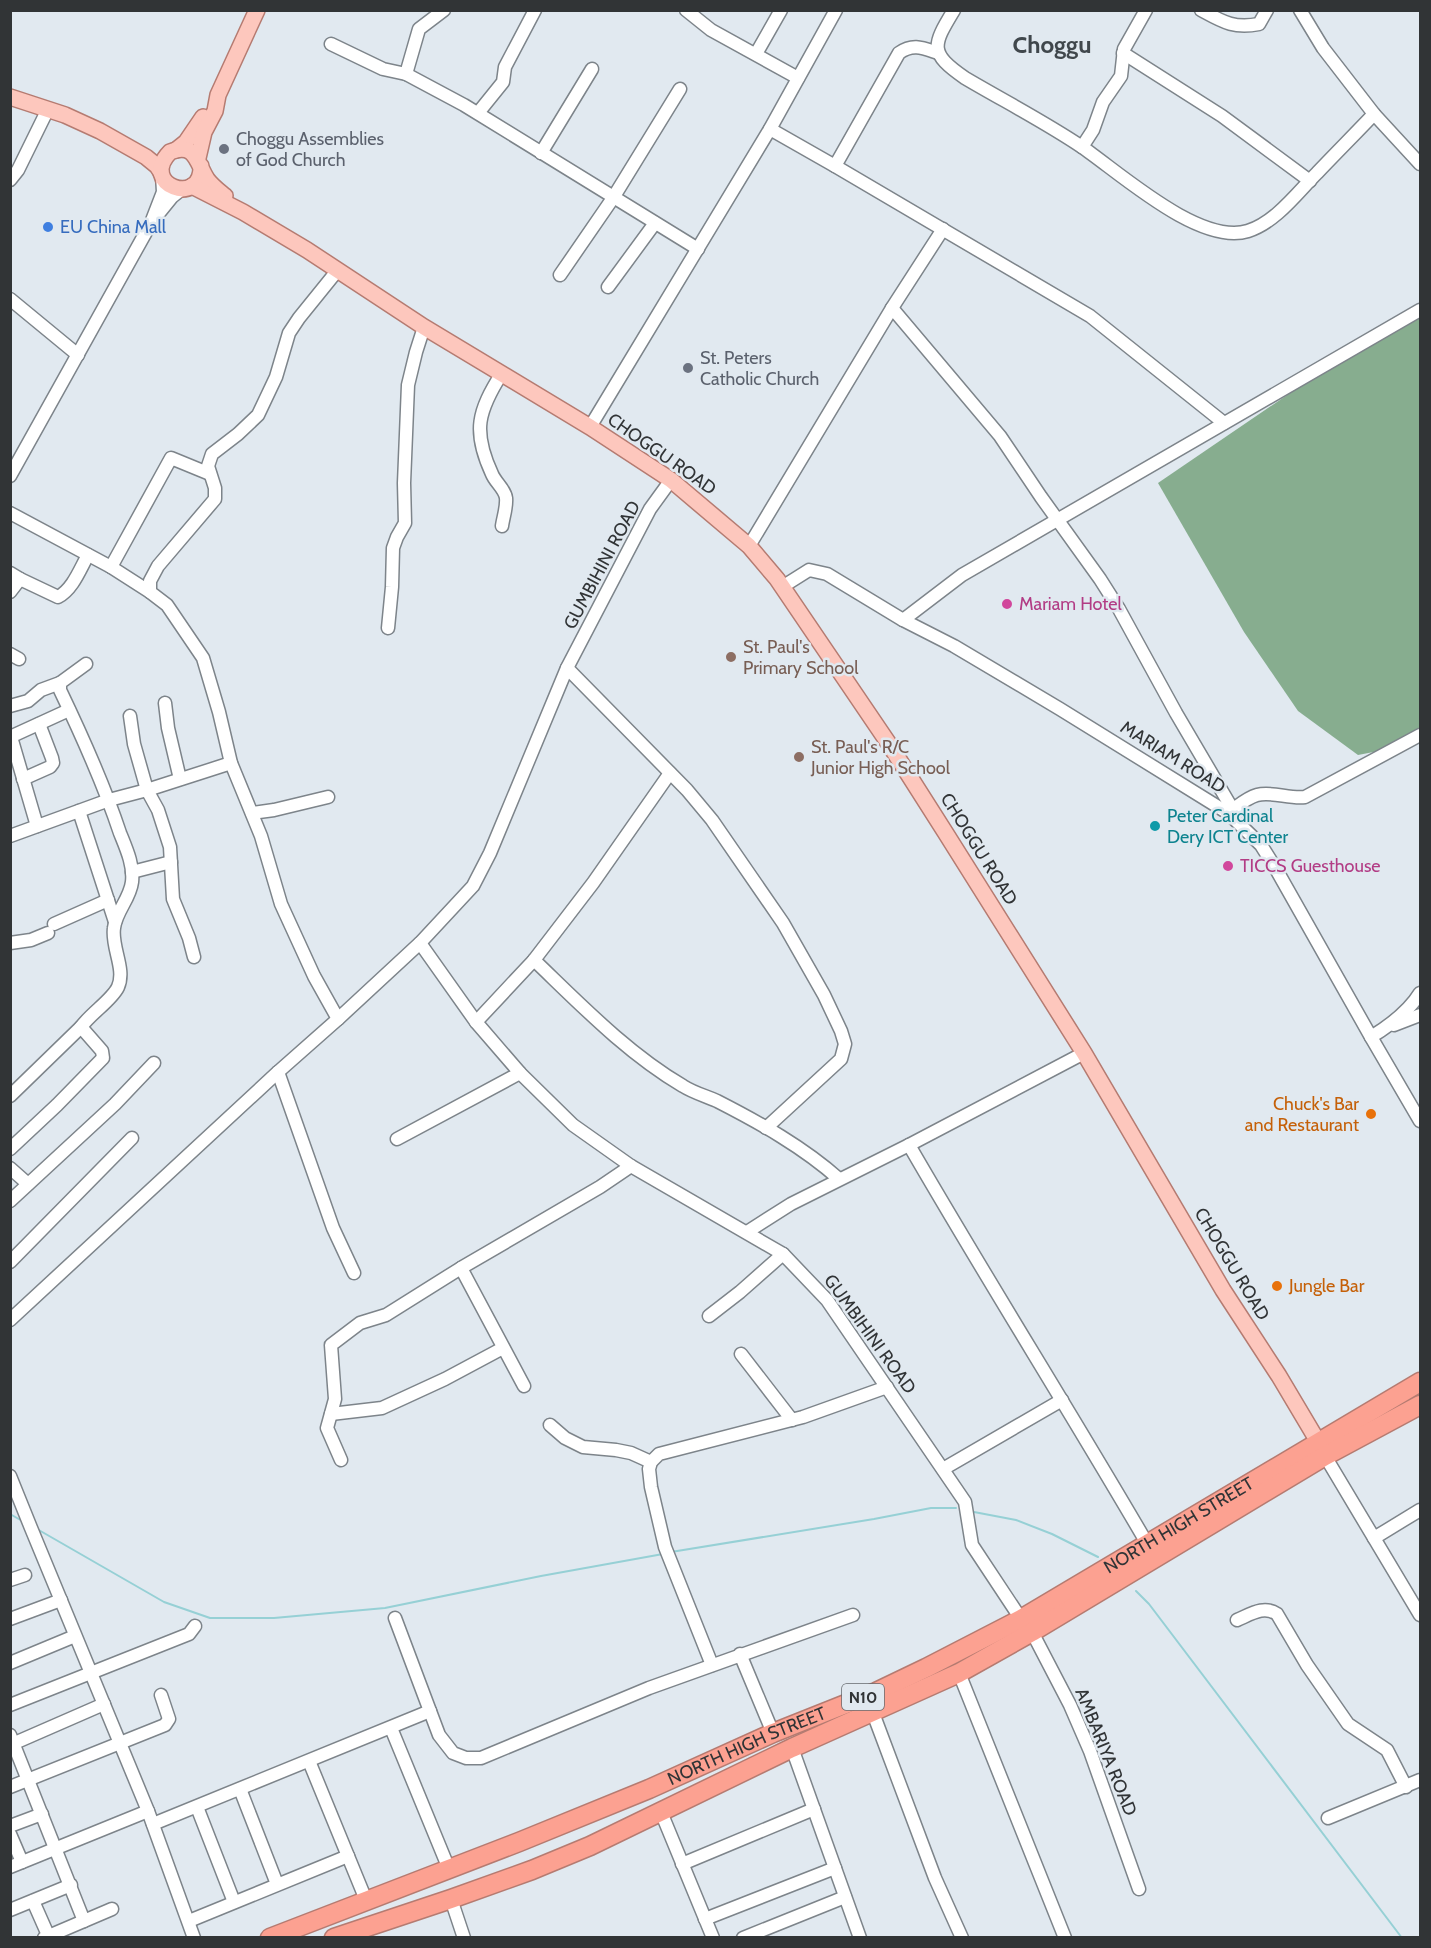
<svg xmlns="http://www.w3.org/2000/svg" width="1431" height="1948" font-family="Cabin,sans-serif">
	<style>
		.forest { fill: #87ad8f }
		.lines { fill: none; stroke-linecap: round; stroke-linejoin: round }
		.stream { stroke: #96d0d5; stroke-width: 2 }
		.minor-casing { stroke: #7d848a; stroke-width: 15 }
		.major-casing { stroke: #b57b71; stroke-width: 18 }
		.highway-casing { stroke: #b57b71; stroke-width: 21 }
		.minor { stroke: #fff; stroke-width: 12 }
		.major { stroke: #fdc7bd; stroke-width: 15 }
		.highway { stroke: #fca191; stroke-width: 18 }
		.worship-dot { fill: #6b7280; stroke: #e1e9f0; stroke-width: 2 }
		.shop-dot { fill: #3f7fe0; stroke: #e1e9f0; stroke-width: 2 }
		.hotel-dot { fill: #d1479c; stroke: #e1e9f0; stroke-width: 2 }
		.education-dot { fill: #8d6e63; stroke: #e1e9f0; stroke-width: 2 }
		.culture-dot { fill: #0f9aa8; stroke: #e1e9f0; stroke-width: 2 }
		.food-dot { fill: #e8710a; stroke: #e1e9f0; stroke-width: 2 }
		.labels { text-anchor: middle; stroke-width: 5; stroke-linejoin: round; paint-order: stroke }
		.shield { fill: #e1e9f0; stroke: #666a6e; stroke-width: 1.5 }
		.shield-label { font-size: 16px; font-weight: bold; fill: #313436 }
		.worship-label { font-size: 18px; fill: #5b616d; stroke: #e1e9f0; text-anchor: start }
		.shop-label { font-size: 18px; fill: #366cbe; stroke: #e1e9f0; text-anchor: start }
		.street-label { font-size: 18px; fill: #313436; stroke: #e1e9f0 }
		.hotel-label { font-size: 18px; fill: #b23c85; stroke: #e1e9f0; text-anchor: start }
		.education-label { font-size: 18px; fill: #785e54; stroke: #e1e9f0; text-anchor: start }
		.culture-label { font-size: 18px; fill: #0d838f; stroke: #e1e9f0; text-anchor: start }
		.food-label { font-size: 18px; fill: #c56008; stroke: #e1e9f0; text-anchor: end }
		.district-label { font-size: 24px; font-weight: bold; fill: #40474c; stroke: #e1e9f0 }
	</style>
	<rect width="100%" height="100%" fill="#e1e9f0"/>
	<path class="forest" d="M1420,316V743L1358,755L1298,711L1244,632L1158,483L1321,372Z"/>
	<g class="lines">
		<g class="stream">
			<path d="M974,1512L1016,1520L1052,1534L1098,1557"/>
			<path d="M10,1514L24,1522"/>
			<path d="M37,1529L164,1602L210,1618H274L385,1608L541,1576L663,1554"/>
			<path d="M671,1552L874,1519L931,1508H956"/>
			<path d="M1136,1591L1149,1604L1402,1938"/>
		</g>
		<g class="minor-casing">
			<g id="minor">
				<path d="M686,10L711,30L798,78"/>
				<path d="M954,10C932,46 929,53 965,78C1004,101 1045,122 1082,147C1120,173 1200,246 1248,231C1276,222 1297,193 1317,173C1336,153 1355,134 1374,114"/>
				<path d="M1201,10C1223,22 1234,29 1259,24L1267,10"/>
				<path d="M1300,10L1323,48L1374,114L1420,164"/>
				<path d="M331,44L383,69L406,74L464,105L698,249"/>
				<path d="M1123,53L1222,116L1310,181"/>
				<path d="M756,54L781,10"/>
				<path d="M406,74L419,29L444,10"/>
				<path d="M478,113L503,82L505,67L535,10"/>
				<path d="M770,129L835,166L1090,316L1224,423"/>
				<path d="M1082,147L1093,130L1103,102L1121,76L1124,49L1146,10"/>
				<path d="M541,153L592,69"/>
				<path d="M835,166L899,53C913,43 923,48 938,53"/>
				<path d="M10,180L18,170L48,109"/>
				<path d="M159,213L172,197L182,189"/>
				<path d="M560,275L613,198L680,89"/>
				<path d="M608,287L655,223"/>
				<path d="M10,299L78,355"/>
				<path d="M892,308L1000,436L1041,497L1100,579L1119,609L1176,713L1233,810"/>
				<path d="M590,427L770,129L836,10"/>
				<path d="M10,476L151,223L163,192L162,175"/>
				<path d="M10,513L111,567L150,592"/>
				<path d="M502,526C503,518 507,507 506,498C505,489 495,482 492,474C472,431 478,411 502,373"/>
				<path d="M749,546L892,308L943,229"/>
				<path d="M111,567L171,458L210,474"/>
				<path d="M10,573L20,579L10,592"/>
				<path d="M20,579L58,597C73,589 80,569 88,555"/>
				<path d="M782,587L809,570L827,574L903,620L954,646L1060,709L1228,813L1261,845L1276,869L1371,1037L1420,1121"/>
				<path d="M903,620L962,575L1420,310"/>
				<path d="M388,628L392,587L393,548L397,537L405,523L404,483L408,385L416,352L424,327"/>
				<path d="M10,654L19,659"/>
				<path d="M567,668L687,790L712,820L783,923L824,995L841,1031L845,1044L841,1059L766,1128"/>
				<path d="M165,703L168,728L180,779"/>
				<path d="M10,706L28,701L41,690L60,683"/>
				<path d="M130,716L134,744L147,790L158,810L170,847L173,899L189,938L194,957"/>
				<path d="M10,737L69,710"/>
				<path d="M11,737L37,826"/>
				<path d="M23,779L50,767L53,763L52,758L39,724"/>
				<path d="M79,811L115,922"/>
				<path d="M252,813L274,810L328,797"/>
				<path d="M1228,813C1237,807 1246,798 1257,795C1272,791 1289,799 1305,797L1420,735"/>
				<path d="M10,836L109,800L147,790L231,763"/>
				<path d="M132,872L171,862"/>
				<path d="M54,924L108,900"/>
				<path d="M10,943L31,940L48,933"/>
				<path d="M420,943L476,1022L520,1073L573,1125L631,1166L783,1254L827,1300L965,1502L972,1545L1021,1619"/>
				<path d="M534,960C581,1005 627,1053 683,1086C694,1093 706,1096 717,1101C760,1123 803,1147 839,1179"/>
				<path d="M338,1019L420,943L473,886L490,853L567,668L650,509L671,480"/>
				<path d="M476,1022L534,960L593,883L670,773"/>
				<path d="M1394,1025L1420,1015"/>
				<path d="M1371,1037C1389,1026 1409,1011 1420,993"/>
				<path d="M278,1072L333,1228L354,1273"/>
				<path d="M10,1096L81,1027C91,1013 112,1000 118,987C126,969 111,947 114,928C116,911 130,899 132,882C134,865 126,848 120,833C103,782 83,738 60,690V683L86,664"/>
				<path d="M397,1139L520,1073"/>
				<path d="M909,1145C987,1280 1070,1411 1148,1545"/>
				<path d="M10,1149L57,1105L103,1058L102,1051L81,1027"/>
				<path d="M10,1168L28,1184"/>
				<path d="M10,1201L115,1104L154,1063"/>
				<path d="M747,1232L791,1204L909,1145L1084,1053"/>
				<path d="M10,1262L132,1138"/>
				<path d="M461,1268L524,1386"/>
				<path d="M709,1316L740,1292L783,1254"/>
				<path d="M10,1320L278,1072L338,1019L314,976L281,904L261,836L231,763L219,712L203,658L167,605L150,592V581L158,566L215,499V488L208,466L212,454L238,434L258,415L276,377L289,333L299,318L337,271"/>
				<path d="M741,1354L792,1420"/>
				<path d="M331,1414L382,1408L445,1379L503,1348"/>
				<path d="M550,1425L565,1438L583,1447L616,1450L631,1453L651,1462"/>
				<path d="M1325,1456L1420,1615"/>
				<path d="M341,1460L327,1428L335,1399L331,1345L360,1323L386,1315L461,1268L600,1187L631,1166"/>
				<path d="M943,1469L1062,1400"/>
				<path d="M10,1476L31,1528L148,1811L194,1938"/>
				<path d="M1374,1538L1420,1510"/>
				<path d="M10,1580L25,1575"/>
				<path d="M395,1618L439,1735L453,1753L466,1758H481L649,1688L853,1615"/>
				<path d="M10,1619L61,1600"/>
				<path d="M1237,1620C1251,1614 1264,1605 1277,1614L1307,1665L1348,1724L1387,1750L1406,1787"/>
				<path d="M1032,1632L1070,1705L1090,1751L1139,1889"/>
				<path d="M740,1654L773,1733"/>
				<path d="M10,1663L75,1636"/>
				<path d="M712,1665L665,1547L651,1487L649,1469L651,1462L659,1454L803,1417L887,1387"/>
				<path d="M959,1673L1065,1938"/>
				<path d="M10,1705L189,1634L195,1626"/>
				<path d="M873,1713L935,1878L962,1938"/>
				<path d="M391,1728L449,1869"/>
				<path d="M10,1735L84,1921"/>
				<path d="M10,1745L104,1704"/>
				<path d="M792,1748L860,1938"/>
				<path d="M309,1761L366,1900"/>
				<path d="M10,1787L165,1725L169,1719L161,1695"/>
				<path d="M240,1789L277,1884"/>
				<path d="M197,1807L234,1902"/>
				<path d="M661,1812L713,1938"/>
				<path d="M1328,1818L1420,1780"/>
				<path d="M153,1824L430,1711"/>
				<path d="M10,1826L42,1814"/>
				<path d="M10,1834L22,1862"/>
				<path d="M682,1864L814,1809"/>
				<path d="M10,1867L148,1811"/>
				<path d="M451,1899L464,1938"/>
				<path d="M33,1901L48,1935"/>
				<path d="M10,1910L71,1885"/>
				<path d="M705,1919L835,1868"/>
				<path d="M189,1921L348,1856"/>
				<path d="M44,1938L112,1909"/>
				<path d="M743,1938L845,1897"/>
			</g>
		</g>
		<g class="major-casing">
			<g id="major">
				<path d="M10,97L65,115L100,131L146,157L157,166L161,172"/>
				<path d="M176,150L186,142L203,117"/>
				<path d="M198,158L204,132L215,111L218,95L257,10"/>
				<path d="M201,166C202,208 138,185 170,152C196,141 197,164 207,179C212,186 219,191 225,196"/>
				<path d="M192,186L243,212L307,250L424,327L590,427L671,480L749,546L777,579L889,744L945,832L1084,1053L1223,1290L1279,1376L1323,1450"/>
			</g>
		</g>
		<g class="highway-casing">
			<g id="highway">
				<path id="s1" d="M270,1938L519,1842L649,1789L773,1733L876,1692L926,1668L1021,1619L1420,1382"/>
				<path d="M334,1938L451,1899L532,1870L590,1846L792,1748L959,1673L1032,1632L1325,1456L1420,1405"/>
			</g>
		</g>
		<use href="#minor" class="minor"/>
		<use href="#major" class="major"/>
		<use href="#highway" class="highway"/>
	</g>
	<g class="worship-dot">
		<circle cx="224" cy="149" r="6"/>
		<circle cx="688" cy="368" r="6"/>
	</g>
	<circle class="shop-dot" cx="48" cy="227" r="6"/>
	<g class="hotel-dot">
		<circle cx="1007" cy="604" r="6"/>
		<circle cx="1228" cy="866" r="6"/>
	</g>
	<g class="education-dot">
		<circle cx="731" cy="657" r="6"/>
		<circle cx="799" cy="757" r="6"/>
	</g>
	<circle class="culture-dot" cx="1155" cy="826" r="6"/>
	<g class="food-dot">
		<circle cx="1371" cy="1114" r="6"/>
		<circle cx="1277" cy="1286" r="6"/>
	</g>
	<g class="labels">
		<rect class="shield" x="842" y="1684" width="42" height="26" rx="4.5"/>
		<g class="shield-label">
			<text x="863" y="1703">N10</text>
		</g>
		<g class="worship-label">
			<text x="236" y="145">Choggu Assemblies<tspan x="236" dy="21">of God Church</tspan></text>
			<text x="700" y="364">St. Peters<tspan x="700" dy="21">Catholic Church</tspan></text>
		</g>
		<g class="shop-label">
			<text x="60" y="233">EU China Mall</text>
		</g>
		<g class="street-label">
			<text transform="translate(662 454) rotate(35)" y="6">CHOGGU ROAD</text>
			<text transform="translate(602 565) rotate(-62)" y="6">GUMBIHINI ROAD</text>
			<text transform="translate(1173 757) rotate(32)" y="6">MARIAM ROAD</text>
			<text transform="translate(979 849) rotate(58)" y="6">CHOGGU ROAD</text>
			<text transform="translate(1232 1264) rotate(59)" y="6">CHOGGU ROAD</text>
			<text transform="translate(870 1334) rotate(54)" y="6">GUMBIHINI ROAD</text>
			<text dy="6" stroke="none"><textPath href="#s1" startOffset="1000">NORTH HIGH STREET</textPath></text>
			<text dy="6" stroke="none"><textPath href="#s1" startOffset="514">NORTH HIGH STREET</textPath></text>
			<text transform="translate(1106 1752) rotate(68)" y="6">AMBARIYA ROAD</text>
		</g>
		<g class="hotel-label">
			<text x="1019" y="610">Mariam Hotel</text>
			<text x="1240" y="872">TICCS Guesthouse</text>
		</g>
		<g class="education-label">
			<text x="743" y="653">St. Paul's<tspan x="743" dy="21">Primary School</tspan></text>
			<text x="811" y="753">St. Paul's R/C<tspan x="811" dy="21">Junior High School</tspan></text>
		</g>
		<g class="culture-label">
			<text x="1167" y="822">Peter Cardinal<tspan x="1167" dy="21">Dery ICT Center</tspan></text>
		</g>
		<g class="food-label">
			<text x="1359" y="1110">Chuck's Bar<tspan x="1359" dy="21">and Restaurant</tspan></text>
			<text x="1289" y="1292" text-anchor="start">Jungle Bar</text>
		</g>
		<g class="district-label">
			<text x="1052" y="53">Choggu</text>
		</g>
	</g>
	<rect width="1431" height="1948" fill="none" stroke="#313436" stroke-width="24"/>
</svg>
